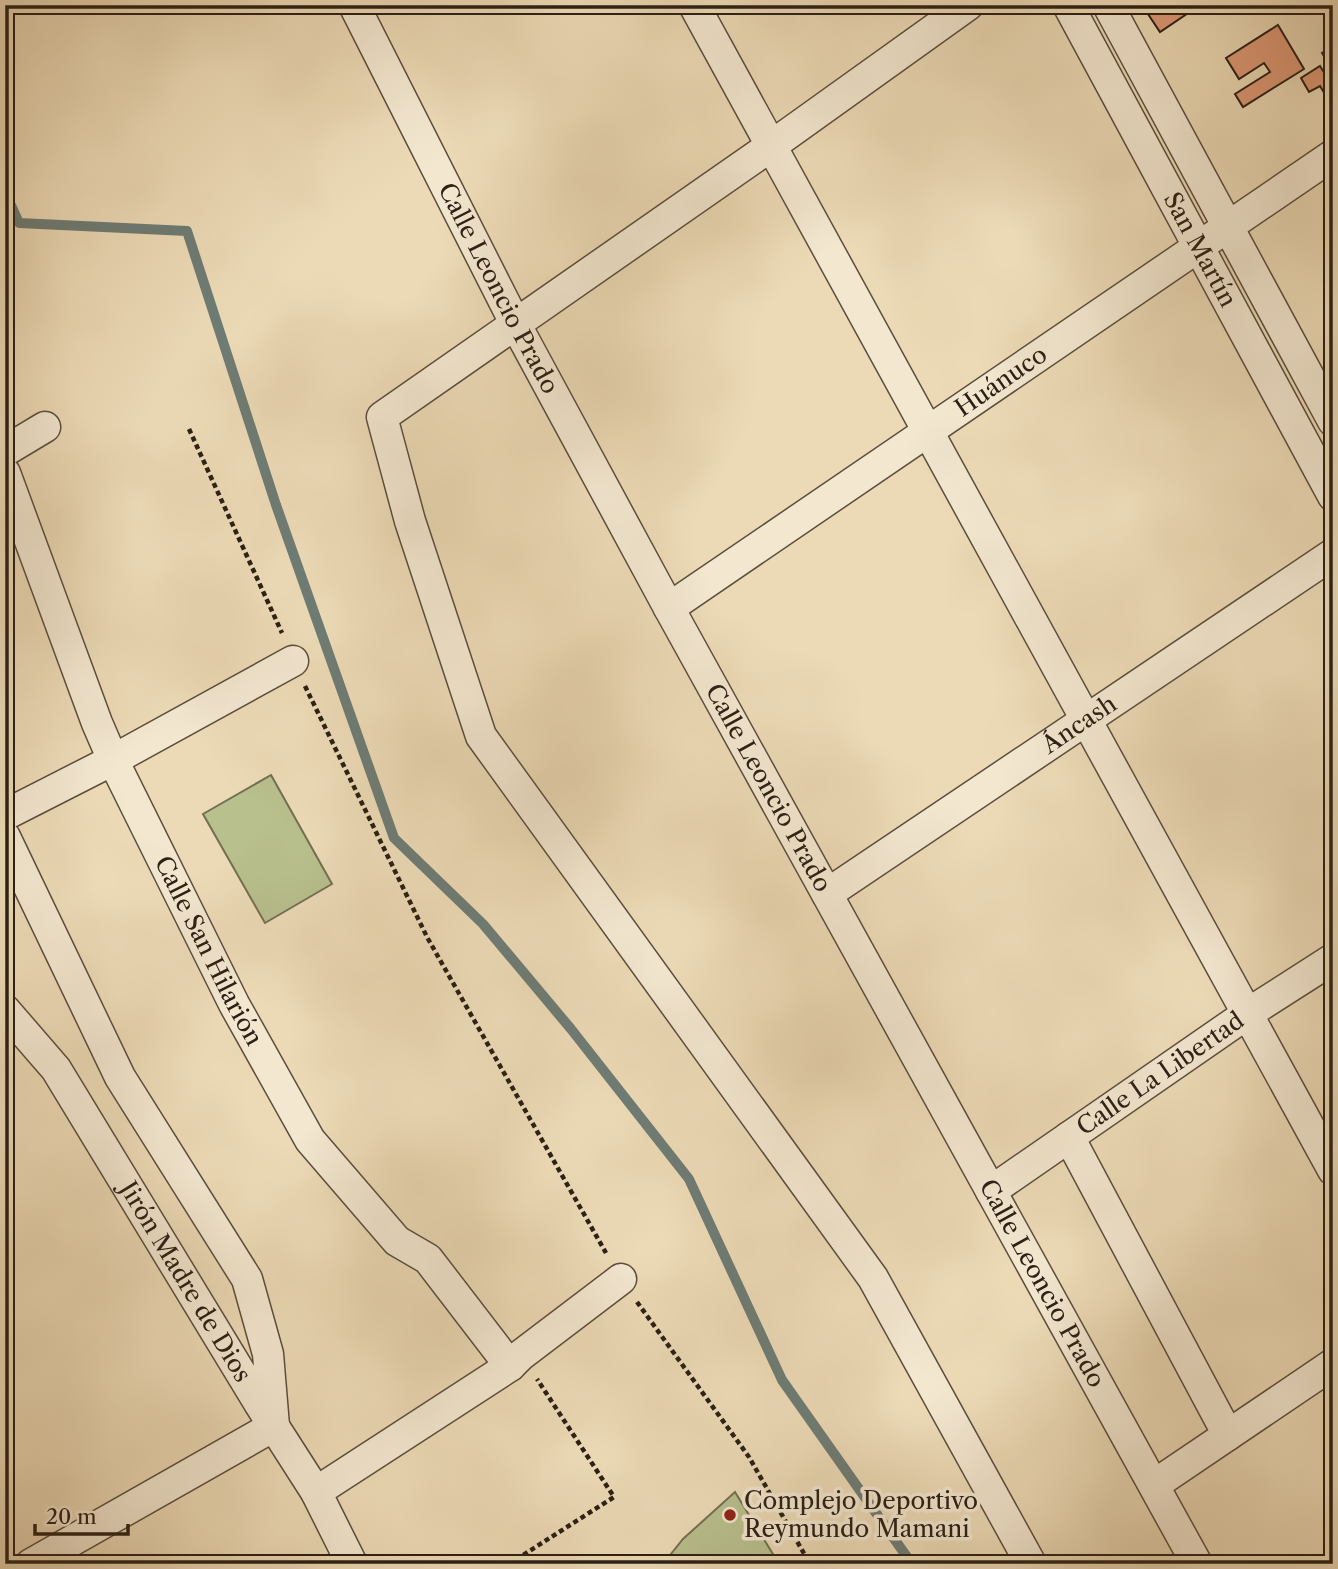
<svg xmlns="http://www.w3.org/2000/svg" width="1338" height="1569" font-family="'Libre Caslon Text',serif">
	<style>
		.green { fill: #b8c08e; stroke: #727052; stroke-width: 2 }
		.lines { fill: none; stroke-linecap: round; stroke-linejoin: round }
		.stream { stroke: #6e7c75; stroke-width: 10 }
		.building { fill: #dd9976; stroke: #2b2015; stroke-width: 2 }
		.minor-casing { stroke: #5b4e3d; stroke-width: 33 }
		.path { stroke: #2b2015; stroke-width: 4.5; stroke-dasharray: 5 3.5; stroke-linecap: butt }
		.minor { stroke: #f3e7d0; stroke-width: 30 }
		.poi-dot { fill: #8f2418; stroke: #f3e7d0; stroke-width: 2.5 }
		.labels { text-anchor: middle; stroke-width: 7; stroke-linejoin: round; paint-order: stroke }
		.street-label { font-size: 24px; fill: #2b2015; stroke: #f3e7d0 }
		.poi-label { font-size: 24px; fill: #2b2015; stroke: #f3e7d0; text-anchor: start }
	</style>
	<rect width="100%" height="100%" fill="#ecdab6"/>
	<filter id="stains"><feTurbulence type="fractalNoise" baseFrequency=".00286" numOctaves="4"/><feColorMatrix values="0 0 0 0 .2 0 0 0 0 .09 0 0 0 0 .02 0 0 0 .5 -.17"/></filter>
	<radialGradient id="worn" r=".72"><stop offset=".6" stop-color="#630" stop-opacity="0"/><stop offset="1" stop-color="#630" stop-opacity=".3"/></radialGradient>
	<g class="green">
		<path d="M271,775L332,884L265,923L203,814Z"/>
		<path d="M735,1492L779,1564H663L683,1539Z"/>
	</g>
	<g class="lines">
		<path class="stream" d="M5,192L19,223L187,231L276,505L394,838L483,924L571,1029L689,1179L782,1380L912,1564"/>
	</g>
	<g class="building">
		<path d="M1142,5H1200L1160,32Z"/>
		<path d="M1278,25L1304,69L1243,107L1235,94L1270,72L1264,63L1239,79L1226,58Z"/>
		<path d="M1333,47V72L1322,53Z"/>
		<path d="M1320,66L1333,87L1332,106L1320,86L1309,92L1301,78Z"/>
	</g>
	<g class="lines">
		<g class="minor-casing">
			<g id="minor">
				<path id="s1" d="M354,5L516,325L669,608L1197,1564"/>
				<path d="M694,5L1333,1170"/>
				<path d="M968,5L771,146L382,417L410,521L481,736L873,1278L1031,1564"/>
				<path id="s2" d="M1068,5L1333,496"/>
				<path d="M1108,5L1333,421"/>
				<path d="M5,451L45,427"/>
				<path id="s3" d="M5,473L97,723L113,760L234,1004L310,1140L397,1241L428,1259L510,1366"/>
				<path id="s4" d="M669,608L1333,155"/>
				<path d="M5,815L113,760L293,661"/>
				<path d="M5,837L120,1077L247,1279L268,1354L274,1426L31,1564"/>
				<path id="s5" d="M827,894L1333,554"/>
				<path id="s6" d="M5,1010L56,1069L259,1403L316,1492L352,1564"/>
				<path d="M1069,1137L1228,1435"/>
				<path id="s7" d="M991,1191L1247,1014L1333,959"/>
				<path d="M1154,1485L1333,1364"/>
				<path d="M316,1492L510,1366L521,1355L621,1279"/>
			</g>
		</g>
		<g class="path">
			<path d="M189,429L282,633"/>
			<path d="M305,686L427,937L606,1253"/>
			<path d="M637,1302L749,1457L810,1564"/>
			<path d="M509,1564L614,1497L537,1379"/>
		</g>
		<use href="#minor" class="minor"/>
	</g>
	<circle class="poi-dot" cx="730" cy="1515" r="7"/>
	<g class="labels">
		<g class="street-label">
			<text dy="8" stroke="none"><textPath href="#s2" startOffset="278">San Martín</textPath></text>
			<text dy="8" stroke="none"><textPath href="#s1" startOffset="318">Calle Leoncio Prado</textPath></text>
			<text dy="8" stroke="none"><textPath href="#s4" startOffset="402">Huánuco</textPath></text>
			<text dy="8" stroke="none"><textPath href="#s5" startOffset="304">Áncash</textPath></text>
			<text dy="8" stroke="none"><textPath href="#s1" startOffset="886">Calle Leoncio Prado</textPath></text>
			<text dy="8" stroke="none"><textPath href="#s3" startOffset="520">Calle San Hilarión</textPath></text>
			<text dy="8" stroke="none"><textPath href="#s7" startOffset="206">Calle La Libertad</textPath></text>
			<text dy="8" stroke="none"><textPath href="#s6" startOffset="327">Jirón Madre de Dios</textPath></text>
			<text dy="8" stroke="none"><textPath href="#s1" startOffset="1452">Calle Leoncio Prado</textPath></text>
		</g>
		<g class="poi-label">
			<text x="744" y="1509">Complejo Deportivo<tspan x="744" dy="28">Reymundo Mamani</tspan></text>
		</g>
	</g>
	<rect width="1338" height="1569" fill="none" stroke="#ecdab6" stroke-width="28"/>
	<rect x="7" y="7" width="1324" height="1555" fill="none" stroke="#2b2015" stroke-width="3.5"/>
	<rect x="14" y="14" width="1310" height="1541" fill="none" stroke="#2b2015" stroke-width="2"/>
	<path d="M35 1524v10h93v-10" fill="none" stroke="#2b2015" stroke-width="3.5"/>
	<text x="46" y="1524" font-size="21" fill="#2b2015" stroke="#f3e7d0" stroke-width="5" paint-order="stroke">20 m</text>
	<rect width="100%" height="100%" filter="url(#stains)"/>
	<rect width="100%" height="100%" fill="url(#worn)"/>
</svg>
